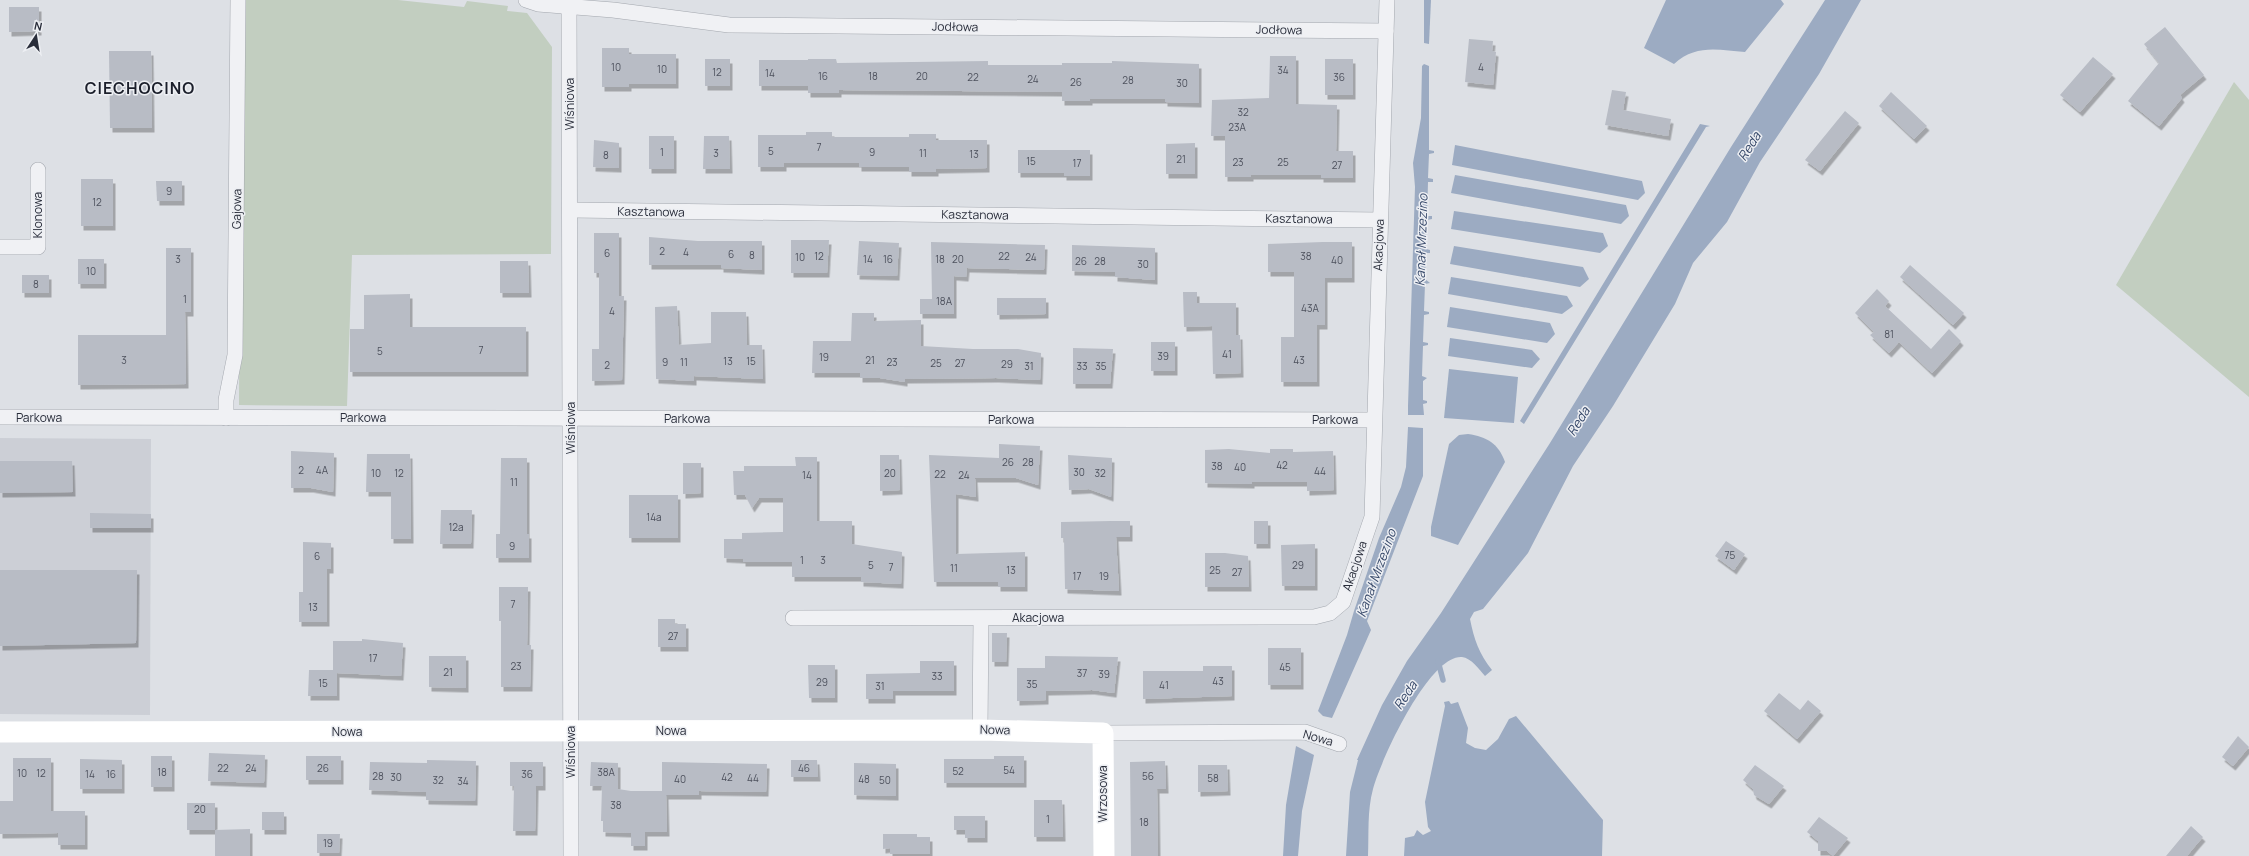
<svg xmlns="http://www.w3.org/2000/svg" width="2249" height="856" font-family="Manrope,sans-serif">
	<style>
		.built { fill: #cccfd6 }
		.green { fill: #c2cec0 }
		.water { fill: #9cabc2 }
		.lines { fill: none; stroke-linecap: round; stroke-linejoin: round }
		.stream { stroke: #9cabc2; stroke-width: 5.5 }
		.building { fill: #b8bcc5; filter: url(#shadow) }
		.street-casing { stroke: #a3a7ae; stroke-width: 16 }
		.street { stroke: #f0f1f4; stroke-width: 15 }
		.secondary { stroke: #fff; stroke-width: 21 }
		.labels { text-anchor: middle; stroke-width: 3; stroke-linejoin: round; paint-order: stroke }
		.number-label { font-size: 10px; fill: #4d515d }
		.street-label { font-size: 12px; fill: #292d3a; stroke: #edeff3 }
		.water-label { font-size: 13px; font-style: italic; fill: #37496a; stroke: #edeff3 }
		.district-label { font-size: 16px; font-weight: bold; letter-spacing: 1px; fill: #1b1f2b; stroke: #edeff3 }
	</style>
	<defs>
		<filter id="shadow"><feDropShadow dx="2.5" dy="4.5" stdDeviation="0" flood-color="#0004"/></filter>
	</defs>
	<rect width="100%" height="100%" fill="#dde0e5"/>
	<path class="built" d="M0,438L151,439L150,715L0,714Z"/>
	<g class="green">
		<path d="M241,0H398L464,7L467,1L508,6L507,11L527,13L552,47L551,254L352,255L347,406L239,405Z"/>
		<path d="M2234,82L2249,100V397L2116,285Z"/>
	</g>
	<g class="water">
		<path d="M1424,0H1431L1429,44L1424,43Z"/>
		<path d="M1666,0H1781L1784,4L1745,52C1718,50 1696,44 1674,64L1644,48Z"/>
		<path d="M1825,0H1861L1819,74L1760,162L1727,222L1693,263L1675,304L1613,406L1573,466L1528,553L1483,609L1474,612L1470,619C1474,639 1479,654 1492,670L1485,676C1479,669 1471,658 1462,657C1429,654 1380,762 1373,789C1367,811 1369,834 1368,856H1346L1350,792L1358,760H1357L1382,705L1407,661L1441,613L1550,443L1731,147Z"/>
		<path d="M1424,64L1429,66V150L1434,151V153L1429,154L1428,178L1433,179V182H1428L1427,216H1432V219L1427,220L1426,249L1430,250V253H1426L1425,279L1430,283L1425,284L1424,311L1429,312V314L1424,315L1423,342L1428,343V345L1423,346L1422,376L1427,378L1423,381V400L1427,401V403L1423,404L1424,415H1408V406L1415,187L1413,163L1421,118L1422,66Z"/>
		<path d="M1700,124L1710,126L1706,127L1524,424L1520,421Z"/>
		<path d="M1455,145L1642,181L1645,193L1638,200L1452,165Z"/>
		<path d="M1455,175L1626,205L1629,216L1621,224L1451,193Z"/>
		<path d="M1454,211L1603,233L1608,246L1600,253L1451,229Z"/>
		<path d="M1454,246L1583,267L1589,279L1580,287L1450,264Z"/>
		<path d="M1451,277L1567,296L1573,306L1562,314L1448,294Z"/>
		<path d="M1450,307L1550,323L1555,334L1547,343L1447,327Z"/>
		<path d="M1450,338L1532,350L1540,359L1532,368L1448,356Z"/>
		<path d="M1449,369L1518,377L1514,423L1444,418Z"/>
		<path d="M1408,427L1423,428V476L1367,621L1371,630L1332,718L1323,716L1318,711L1347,635L1354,611L1379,538L1401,487L1406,467Z"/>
		<path d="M1468,434C1487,437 1498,443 1505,462L1458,545L1431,536V527L1449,444L1459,435Z"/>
		<path d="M1449,701L1451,704L1458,702L1468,728L1466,743L1475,748L1486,750L1498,739L1509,719L1516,716L1603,820L1602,856H1404L1405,838L1414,836L1417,830L1423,835L1431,831L1428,827L1425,802L1445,706L1444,702Z"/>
		<path d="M1296,746L1314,755L1302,811L1298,856H1283L1286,805Z"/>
	</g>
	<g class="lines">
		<path class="stream" d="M1438,661L1443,680"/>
	</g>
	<g class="building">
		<path d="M9,7H39V31L9,32Z"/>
		<path d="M2165,27L2204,75L2180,95L2182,98L2159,126L2128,101L2159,63L2144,44Z"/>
		<path d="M1469,39L1493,41L1492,51L1496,52L1493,85L1465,82Z"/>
		<path d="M602,48H629V54H676V84H629V87H602Z"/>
		<path d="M109,51H151L152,128H110Z"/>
		<path d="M1270,56H1296V104L1337,105L1336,151H1353V178H1321V175H1251V177H1225V136H1211L1212,100L1269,98Z"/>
		<path d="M2093,57L2113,74L2080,112L2060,95Z"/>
		<rect x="705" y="59" width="25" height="27"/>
		<path d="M808,59H836L837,63L988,61V65H1062V63H1112V61L1199,64V103L1165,102V99H1090V101H1062V92L839,90V93H808V86H759V60H808Z"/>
		<rect x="1325" y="59" width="28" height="36"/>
		<path d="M1612,90L1626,92L1623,110L1671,119L1668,136L1605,125Z"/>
		<path d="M1891,92L1927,126L1914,139L1879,106Z"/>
		<path d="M1845,111L1859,123L1820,171L1805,160Z"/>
		<path d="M806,132H832V137H909V134H936V140H987V168L936,169V172H909V167H859V163H784V167H758V135H806Z"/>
		<rect x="649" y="136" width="25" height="33"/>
		<path d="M704,136H729L730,169H703Z"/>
		<path d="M594,140L619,143V168L593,167Z"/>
		<path d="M1195,143V174H1166V144Z"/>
		<path d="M1018,150H1090V176H1064V173H1018Z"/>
		<rect x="81" y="179" width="32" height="47"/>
		<path d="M156,181H182V201H157Z"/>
		<path d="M594,233H619V296H624L622,380L592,381V349H599V273H594Z"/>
		<path d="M649,237L698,241H762V270L721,268V265H649Z"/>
		<path d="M791,240H829L827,273H791Z"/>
		<path d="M859,241L899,243L897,276L857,275Z"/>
		<path d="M931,242L1045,245L1044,270L967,268L966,277L954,276V314H920V299H932Z"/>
		<path d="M1323,242H1352V278H1325V325H1317V382H1281V337H1294V272H1268V244Z"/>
		<path d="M1072,245L1155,248V280L1115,277V272L1072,271Z"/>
		<path d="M166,248H191V312H185L186,384L78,385V335H166Z"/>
		<rect x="78" y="259" width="26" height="25"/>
		<path d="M500,261H528L529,293H500Z"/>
		<path d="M1910,265L1964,313L1953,325L1900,277Z"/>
		<rect x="22" y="275" width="27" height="18"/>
		<path d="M1877,289L1889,301L1885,306L1931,349L1949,329L1961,341L1932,373L1899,342L1889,353L1870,335L1874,332L1855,313Z"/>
		<path d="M1183,292H1197V303H1236V335H1240L1241,373L1213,374L1212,326L1184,327Z"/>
		<path d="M410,294V327H526V372H350V329H364V295Z"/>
		<path d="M997,298H1046V314L997,315Z"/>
		<path d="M677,306L679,345L711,343V312H746L747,345H762L763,379L694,376V381L656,379L655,307Z"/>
		<path d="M852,313H874V321L921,320V346L973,349H1018L1041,353L1040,380L996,378L905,379V382L880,378H860V373H812L813,341H851Z"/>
		<rect x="1151" y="342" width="24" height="29"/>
		<path d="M1073,348L1113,349L1110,384H1073Z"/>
		<path d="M999,444L1040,446L1038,485L1016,478H975L976,497L956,494V554L1025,552V587H998V582H934L929,455L999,458Z"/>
		<path d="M1229,449L1270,453V449H1293V452L1333,451L1334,490L1307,491V482H1252V484L1205,483V450Z"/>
		<path d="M291,451L334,453L333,492L311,488H291Z"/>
		<path d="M367,454H410L411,539H391V492H366Z"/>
		<path d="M880,455H899L900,490L880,491Z"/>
		<path d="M1068,455L1112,458L1111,497L1089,489L1069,490Z"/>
		<path d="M795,457H817V521H852V544L902,552L901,584L861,582V577H792V562H743V559L724,558V539H742V533L783,532V498H759L752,508L745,495H734L733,471H744V466H796Z"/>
		<path d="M501,458H527V534H529V558H496V534H500Z"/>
		<path d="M0,461H72L73,492L0,493Z"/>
		<path d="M683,463H701V493L683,494Z"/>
		<rect x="629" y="495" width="49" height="43"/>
		<path d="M441,510H472L471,544H440Z"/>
		<path d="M90,513L151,514V528H90Z"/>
		<path d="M1111,521H1130V537H1116L1119,591L1065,589L1064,538H1061V522Z"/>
		<rect x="1254" y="521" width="14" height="23"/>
		<path d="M1726,541L1745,554L1734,570L1715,556Z"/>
		<path d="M303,542L331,543V569H327V622H299V592H303Z"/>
		<path d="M1315,544V586H1282L1281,545Z"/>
		<path d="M1205,553H1225L1248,556L1249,587H1205Z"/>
		<path d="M0,570H137L136,643L0,646Z"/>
		<path d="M499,587H528L527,645H531L530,687H501V621H499Z"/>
		<path d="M658,619H675V624H686V647H658Z"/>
		<path d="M992,633H1007L1006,662H992Z"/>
		<path d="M362,639L403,643L401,676L337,673V696H308L309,670H333V641H362Z"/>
		<rect x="1268" y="648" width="33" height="37"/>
		<path d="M429,656H466V688L429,687Z"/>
		<path d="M1045,656L1118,657L1114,693L1092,690L1046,691V700L1017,701V668H1045Z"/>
		<path d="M920,661H954V691H893V699H866V674L920,673Z"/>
		<path d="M808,665H835V698H809Z"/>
		<path d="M1203,666H1232V696L1143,699V671H1203Z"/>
		<path d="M1779,693L1800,710L1808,700L1821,711L1797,739L1764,711Z"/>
		<path d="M2238,736L2249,747L2233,766L2222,757Z"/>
		<path d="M209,753L265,755L264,783L208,781Z"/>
		<rect x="151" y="756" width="21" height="31"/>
		<rect x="306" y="756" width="35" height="24"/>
		<path d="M994,756H1024V783H944V759H994Z"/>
		<path d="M13,758H51V811H85V845H58V833L0,834V801H13Z"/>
		<path d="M80,759L122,760V789H80Z"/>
		<path d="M427,760L476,761L475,801L426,800V792L369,790L370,762L427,763Z"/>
		<path d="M791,760H817L818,777H791Z"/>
		<path d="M1165,761L1166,789H1157L1158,856H1131L1130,762Z"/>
		<path d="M510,762H543V786H536L535,831H513L514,786H510Z"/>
		<path d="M591,762L618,763V789L631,791H662V762L767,764L766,792L699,791V795H666L667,832H645V846H631V833L603,832V821H601L602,786H590Z"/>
		<path d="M854,763L896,764V796L854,795Z"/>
		<path d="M1198,765H1227L1228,791L1198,792Z"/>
		<path d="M1755,765L1784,786L1769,804L1754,795L1753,789L1743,780Z"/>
		<path d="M1034,800H1062L1063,837H1034Z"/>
		<path d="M187,803H215V830L250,829V856H215V830H187Z"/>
		<rect x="262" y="812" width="22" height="18"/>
		<path d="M954,816H985V838H965V830H954Z"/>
		<path d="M1819,817L1848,838L1833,856L1827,851H1818V841L1807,832Z"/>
		<path d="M2191,826L2203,837L2196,845L2187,856H2166Z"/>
		<path d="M317,834H340L339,853H317Z"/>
		<path d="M883,834H917V837H930V854H890V848L883,849Z"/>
	</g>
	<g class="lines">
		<g class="street-casing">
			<g id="street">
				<path d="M526,0L538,4L613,10L729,25L1386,31"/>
				<path d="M569,0L571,856"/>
				<path d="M571,210L1380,220"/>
				<path d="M0,247H38V170"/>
				<path d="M0,417L1374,420"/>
				<path d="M226,418V400L235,355L238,0"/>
				<path d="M793,618L1314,617L1330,613L1343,602L1372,517L1387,0"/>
				<path d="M980,730L981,619"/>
				<path d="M1103,733L1305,732L1339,744"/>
			</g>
		</g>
		<use href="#street" class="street"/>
		<path class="secondary" d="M0,732L980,730L1103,733L1104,856"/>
	</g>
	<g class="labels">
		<g class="number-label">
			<text x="616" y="71">10</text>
			<text x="1481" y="71">4</text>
			<text x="662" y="73">10</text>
			<text x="1283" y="74">34</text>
			<text x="717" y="76">12</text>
			<text x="770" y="77">14</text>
			<text x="823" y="80">16</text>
			<text x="873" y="80">18</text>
			<text x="922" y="80">20</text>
			<text x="973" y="81">22</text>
			<text x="1339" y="81">36</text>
			<text x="1033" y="83">24</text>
			<text x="1128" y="84">28</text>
			<text x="1076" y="86">26</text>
			<text x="1182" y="87">30</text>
			<text x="1243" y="116">32</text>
			<text x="1237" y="131">23A</text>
			<text x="819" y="151">7</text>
			<text x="771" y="155">5</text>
			<text x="662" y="156">1</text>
			<text x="872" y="156">9</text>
			<text x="716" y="157">3</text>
			<text x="923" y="157">11</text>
			<text x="974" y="158">13</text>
			<text x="606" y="159">8</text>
			<text x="1181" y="163">21</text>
			<text x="1031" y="165">15</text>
			<text x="1238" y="166">23</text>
			<text x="1283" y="166">25</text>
			<text x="1077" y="167">17</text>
			<text x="1337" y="169">27</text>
			<text x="169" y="195">9</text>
			<text x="97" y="206">12</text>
			<text x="662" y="255">2</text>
			<text x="686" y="256">4</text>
			<text x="607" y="257">6</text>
			<text x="731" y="258">6</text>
			<text x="752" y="259">8</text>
			<text x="819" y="260">12</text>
			<text x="1004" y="260">22</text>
			<text x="1306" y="260">38</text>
			<text x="800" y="261">10</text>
			<text x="1031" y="261">24</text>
			<text x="178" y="263">3</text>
			<text x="868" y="263">14</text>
			<text x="888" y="263">16</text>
			<text x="940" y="263">18</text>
			<text x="958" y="263">20</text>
			<text x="1337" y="264">40</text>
			<text x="1081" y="265">26</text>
			<text x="1100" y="265">28</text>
			<text x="1143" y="268">30</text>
			<text x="91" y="275">10</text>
			<text x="36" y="288">8</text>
			<text x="185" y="303">1</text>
			<text x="944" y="305">18A</text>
			<text x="1310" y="312">43A</text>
			<text x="612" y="315">4</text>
			<text x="1889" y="338">81</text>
			<text x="481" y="354">7</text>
			<text x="380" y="355">5</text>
			<text x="1227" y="358">41</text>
			<text x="1163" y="360">39</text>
			<text x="824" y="361">19</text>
			<text x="124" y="364">3</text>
			<text x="870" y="364">21</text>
			<text x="1299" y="364">43</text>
			<text x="728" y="365">13</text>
			<text x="751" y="365">15</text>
			<text x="665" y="366">9</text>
			<text x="684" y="366">11</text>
			<text x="892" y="366">23</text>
			<text x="936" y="367">25</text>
			<text x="960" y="367">27</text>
			<text x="1007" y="368">29</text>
			<text x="607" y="369">2</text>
			<text x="1029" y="370">31</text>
			<text x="1082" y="370">33</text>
			<text x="1101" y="370">35</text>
			<text x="1008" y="466">26</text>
			<text x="1028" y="466">28</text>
			<text x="1282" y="469">42</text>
			<text x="1217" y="470">38</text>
			<text x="1240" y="471">40</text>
			<text x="301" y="474">2</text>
			<text x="322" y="474">4A</text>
			<text x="1320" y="475">44</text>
			<text x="1079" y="476">30</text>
			<text x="376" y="477">10</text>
			<text x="399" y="477">12</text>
			<text x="890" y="477">20</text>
			<text x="1100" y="477">32</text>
			<text x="940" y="478">22</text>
			<text x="807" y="479">14</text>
			<text x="964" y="479">24</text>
			<text x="514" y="486">11</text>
			<text x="654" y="521">14a</text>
			<text x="456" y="531">12a</text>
			<text x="512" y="550">9</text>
			<text x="1730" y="559">75</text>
			<text x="317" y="560">6</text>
			<text x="802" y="564">1</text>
			<text x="823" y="564">3</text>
			<text x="871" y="569">5</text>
			<text x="1298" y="569">29</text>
			<text x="891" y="571">7</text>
			<text x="954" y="572">11</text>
			<text x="1011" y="574">13</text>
			<text x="1215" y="574">25</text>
			<text x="1237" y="576">27</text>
			<text x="1077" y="580">17</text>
			<text x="1104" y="580">19</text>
			<text x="513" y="608">7</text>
			<text x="313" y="611">13</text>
			<text x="673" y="640">27</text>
			<text x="373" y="662">17</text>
			<text x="516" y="670">23</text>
			<text x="1285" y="671">45</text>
			<text x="448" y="676">21</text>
			<text x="1082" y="677">37</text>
			<text x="1104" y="678">39</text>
			<text x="937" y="680">33</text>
			<text x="1218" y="685">43</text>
			<text x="822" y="686">29</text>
			<text x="323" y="687">15</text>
			<text x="1032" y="688">35</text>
			<text x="1164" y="689">41</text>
			<text x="880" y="690">31</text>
			<text x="223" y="772">22</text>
			<text x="251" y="772">24</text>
			<text x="323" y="772">26</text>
			<text x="804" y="772">46</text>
			<text x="1009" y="774">54</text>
			<text x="958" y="775">52</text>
			<text x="162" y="776">18</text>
			<text x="606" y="776">38A</text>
			<text x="22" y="777">10</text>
			<text x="41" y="777">12</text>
			<text x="90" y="778">14</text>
			<text x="111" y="778">16</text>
			<text x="527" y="778">36</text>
			<text x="378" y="780">28</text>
			<text x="1148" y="780">56</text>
			<text x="396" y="781">30</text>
			<text x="727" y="781">42</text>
			<text x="753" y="782">44</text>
			<text x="1213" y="782">58</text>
			<text x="680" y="783">40</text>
			<text x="864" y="783">48</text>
			<text x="438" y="784">32</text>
			<text x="885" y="784">50</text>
			<text x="463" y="785">34</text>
			<text x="616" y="809">38</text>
			<text x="200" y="813">20</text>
			<text x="1048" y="823">1</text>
			<text x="1144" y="826">18</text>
			<text x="328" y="847">19</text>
		</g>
		<g class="street-label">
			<text transform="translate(955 27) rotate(1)" y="4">Jodłowa</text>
			<text transform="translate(1279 30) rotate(1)" y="4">Jodłowa</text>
			<text transform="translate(570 104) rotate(-90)" y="4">Wiśniowa</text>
			<text transform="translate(237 209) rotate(-89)" y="4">Gajowa</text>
			<text transform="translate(651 212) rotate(1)" y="4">Kasztanowa</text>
			<text transform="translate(38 215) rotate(-90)" y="4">Klonowa</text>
			<text transform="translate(975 215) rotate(1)" y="4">Kasztanowa</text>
			<text transform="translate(1299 219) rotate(1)" y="4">Kasztanowa</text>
			<text transform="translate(1379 245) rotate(-88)" y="4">Akacjowa</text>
			<text x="39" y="422">Parkowa</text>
			<text x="363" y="422">Parkowa</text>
			<text x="687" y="423">Parkowa</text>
			<text x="1011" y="424">Parkowa</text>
			<text x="1335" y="424">Parkowa</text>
			<text transform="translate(571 428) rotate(-90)" y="4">Wiśniowa</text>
			<text transform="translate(1355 566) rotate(-71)" y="4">Akacjowa</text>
			<text x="1038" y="622">Akacjowa</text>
			<text transform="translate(995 730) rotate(1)" y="4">Nowa</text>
			<text x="671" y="735">Nowa</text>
			<text x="347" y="736">Nowa</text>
			<text transform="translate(1318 738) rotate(16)" y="4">Nowa</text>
			<text transform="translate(571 752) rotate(-90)" y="4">Wiśniowa</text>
			<text transform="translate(1103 794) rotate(-90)" y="4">Wrzosowa</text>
		</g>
		<g class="water-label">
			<text transform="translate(1749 146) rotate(-58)" y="5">Reda</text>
			<text transform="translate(1421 240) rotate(-88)" y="5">Kanał Mrzezino</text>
			<text transform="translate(1578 421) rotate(-58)" y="5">Reda</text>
			<text transform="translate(1376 573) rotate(-70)" y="5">Kanał Mrzezino</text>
			<text transform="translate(1405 695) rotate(-57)" y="5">Reda</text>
		</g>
		<g class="district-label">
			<text x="140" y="94">CIECHOCINO</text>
		</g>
	</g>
	<g transform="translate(36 36) rotate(12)" stroke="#edeff3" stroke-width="3" paint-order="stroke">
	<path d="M0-3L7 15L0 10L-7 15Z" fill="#292d3a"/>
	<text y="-6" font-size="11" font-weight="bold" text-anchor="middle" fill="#292d3a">N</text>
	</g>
</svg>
